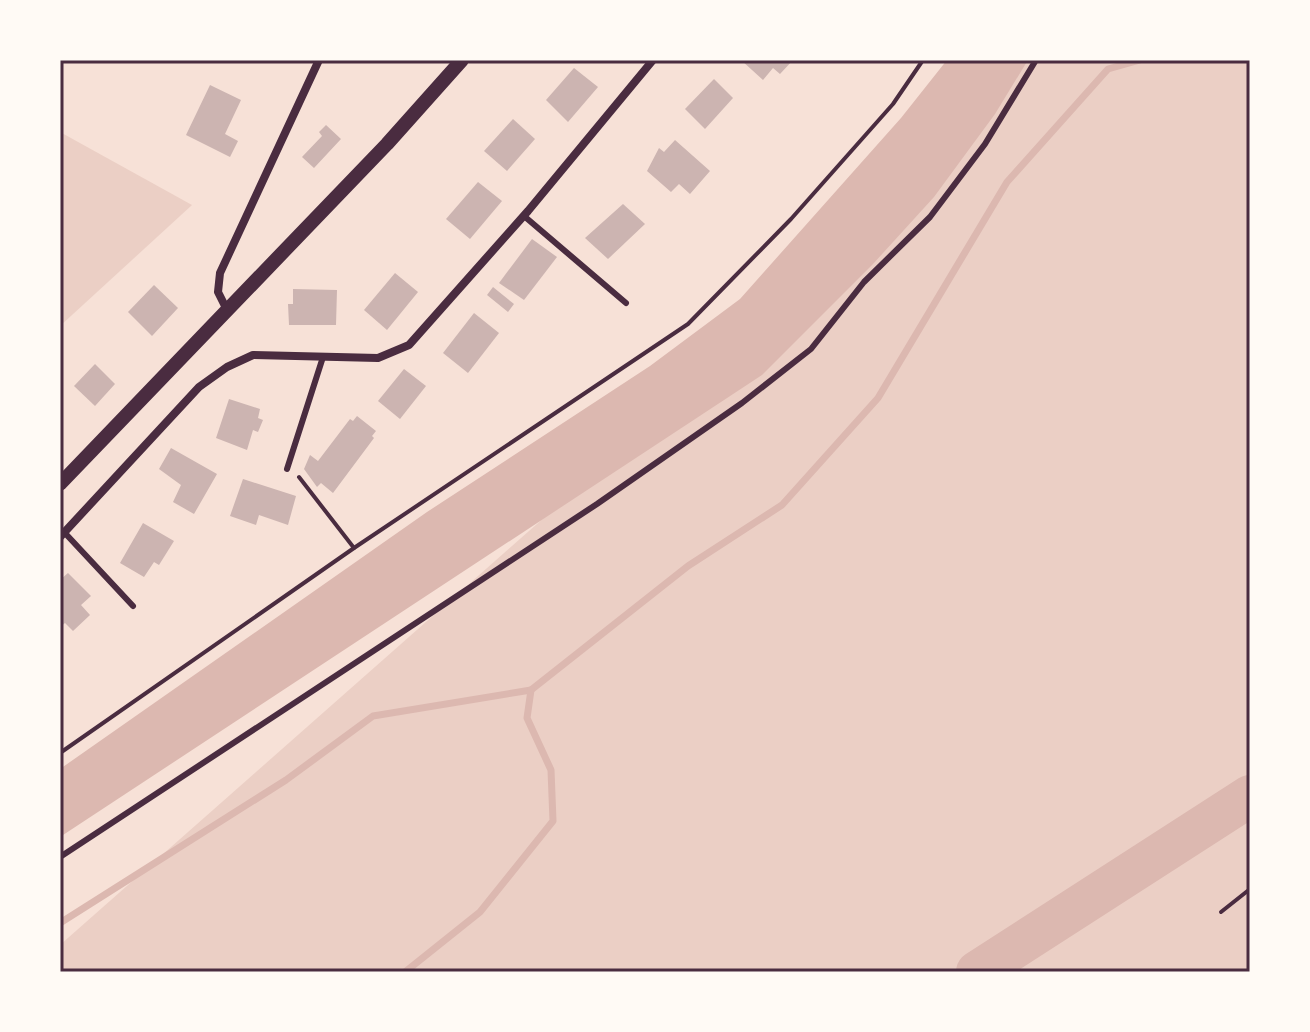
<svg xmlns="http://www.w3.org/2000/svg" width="1310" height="1032" font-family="Raleway,sans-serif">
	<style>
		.green { fill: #ebcfc5 }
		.water { fill: #dcb8b0 }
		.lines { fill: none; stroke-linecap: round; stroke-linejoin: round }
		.stream { stroke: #dcb8b0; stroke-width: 7 }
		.river { stroke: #dcb8b0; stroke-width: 42 }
		.building { fill: #ccb4b1 }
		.path { stroke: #4a2c40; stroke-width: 4 }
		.service { stroke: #4a2c40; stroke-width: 6 }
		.minor { stroke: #4a2c40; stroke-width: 8 }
		.tertiary { stroke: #4a2c40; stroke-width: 14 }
		.neatline { fill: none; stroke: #4a2c40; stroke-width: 3 }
	</style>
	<rect width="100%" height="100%" fill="#f7e1d7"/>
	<g class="green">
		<path d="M955,60H1250V972H60V945L733,351Z"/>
		<path d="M60,132L192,205L60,326Z"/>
	</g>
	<path class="water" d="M947,60H1028L995,114L934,197L873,264L762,375L60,837V769L427,512L650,366L740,299L901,118Z"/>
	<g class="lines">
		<g class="stream">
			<path d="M60,923L286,780L373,716L531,690L688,566L782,505L878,398L1007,182L1108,69L1140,60"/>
			<path d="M405,972L480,912L553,821L551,770L527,718L531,690"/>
		</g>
		<path class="river" d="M977,972L1250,796"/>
	</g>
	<g class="building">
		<path d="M741,60H793L780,74L773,68L763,80Z"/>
		<path d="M574,68L598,87L568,122L546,100Z"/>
		<path d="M714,79L733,98L705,129L685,109Z"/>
		<path d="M210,85L241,100L225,134L238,141L230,157L186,135Z"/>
		<path d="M513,119L535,139L507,171L484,151Z"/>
		<path d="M326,125L341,139L314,168L302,157L322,136L319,132Z"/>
		<path d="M675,140L710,171L690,194L679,184L671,192L647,171L659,148L664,152Z"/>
		<path d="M478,182L502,201L470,239L446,219Z"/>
		<path d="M623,204L645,224L608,259L585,238Z"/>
		<path d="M532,239L557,257L524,300L499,283Z"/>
		<path d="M395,273L418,292L387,330L364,310Z"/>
		<path d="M154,285L178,308L152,336L128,312Z"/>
		<path d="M493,287L514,304L508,312L487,295Z"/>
		<path d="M293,289L337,290L336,325H289L288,304H293Z"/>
		<path d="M474,313L499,333L468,373L443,353Z"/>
		<path d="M95,364L115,384L95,406L74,386Z"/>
		<path d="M404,369L426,386L400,419L378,401Z"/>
		<path d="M229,399L260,409L258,418L263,420L258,432L253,430L247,450L216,438Z"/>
		<path d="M357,416L376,431L372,436L374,438L333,493L321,483L317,487L304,469L310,455L318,461L350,419L353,421Z"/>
		<path d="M171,448L217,474L194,514L173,502L181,485L159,469Z"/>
		<path d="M243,479L296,496L288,525L259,515L256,525L230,516Z"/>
		<path d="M143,523L174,541L159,565L154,562L144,577L120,563Z"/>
		<path d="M68,573L91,596L81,605L90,615L73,631L65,623L60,627V580Z"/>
	</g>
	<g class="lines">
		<g class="path">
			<path d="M299,477L354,548"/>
			<path d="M60,753L354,548L688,324L791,219L893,104L923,60"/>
			<path d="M1221,912L1250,889"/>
		</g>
		<g class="service">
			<path d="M524,216L626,303"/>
			<path d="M287,469L323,357"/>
			<path d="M64,532L133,606"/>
			<path d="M60,857L597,504L742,403L811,349L864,282L930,217L985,144L1036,60"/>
		</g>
		<g class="minor">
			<path d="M227,310L218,292L220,273L319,60"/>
			<path d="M60,537L199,387L227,367L253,355L378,358L409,345L528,211L653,60"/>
		</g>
		<path class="tertiary" d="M60,484L387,144L462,60"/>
	</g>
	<rect width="1310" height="1032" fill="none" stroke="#fffaf5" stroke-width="124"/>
	<rect x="62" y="62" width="1186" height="908" class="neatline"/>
</svg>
